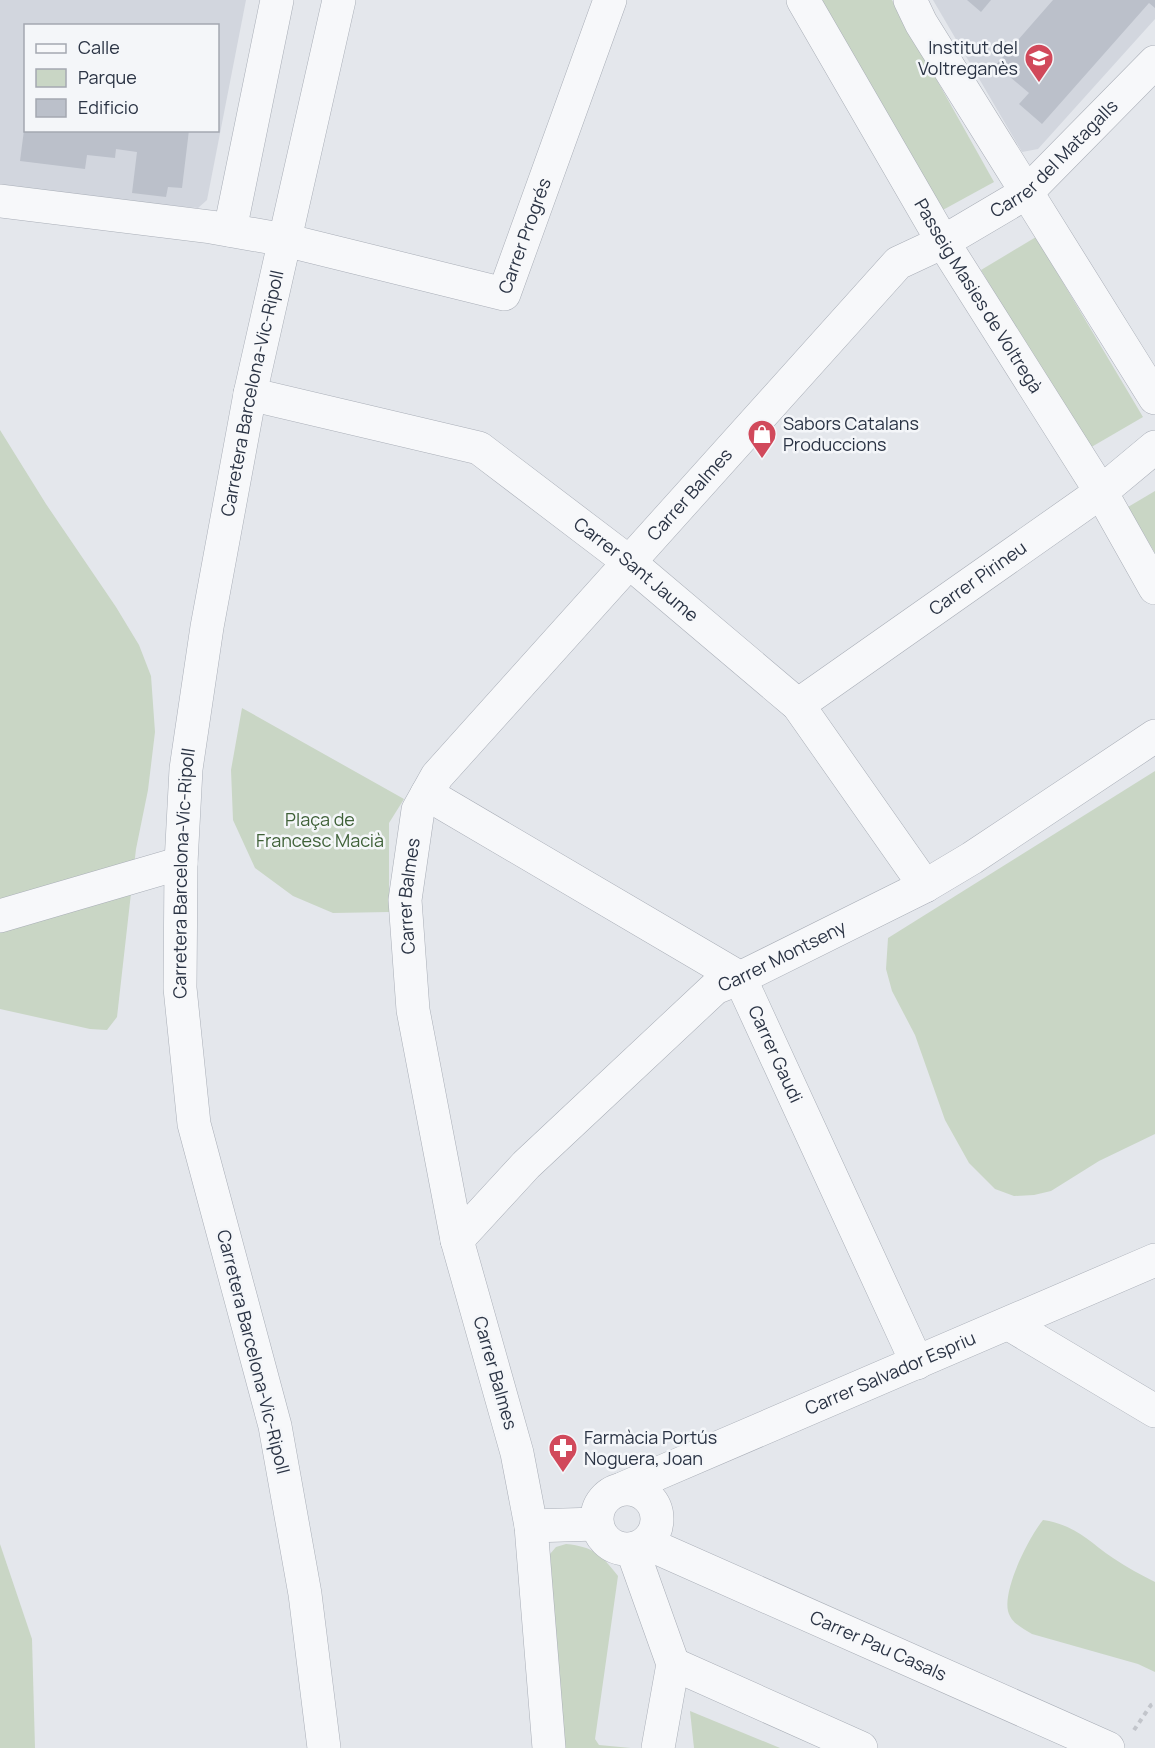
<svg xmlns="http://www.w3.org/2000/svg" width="1155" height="1748" font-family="Manrope,sans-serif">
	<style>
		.built { fill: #d2d6de; fill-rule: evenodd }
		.green { fill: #c9d6c5 }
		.building { fill: #bbc0ca }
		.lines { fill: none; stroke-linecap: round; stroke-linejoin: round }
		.minor-casing { stroke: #a9aeb7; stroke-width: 34 }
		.path { stroke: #c2c5cb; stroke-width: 4; stroke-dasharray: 4.5 4.5; stroke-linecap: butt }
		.minor { stroke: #f7f8fa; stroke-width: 33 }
		.labels { text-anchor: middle; stroke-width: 5; stroke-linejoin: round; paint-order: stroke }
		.poi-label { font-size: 18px; fill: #2b3445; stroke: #f4f6f9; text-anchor: start }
		.street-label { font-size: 18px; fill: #2b3445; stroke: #f4f6f9 }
		.park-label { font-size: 18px; fill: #3f6138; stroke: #f4f6f9 }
	</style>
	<rect width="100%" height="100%" fill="#e4e7ec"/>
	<g class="built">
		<path d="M0,0H246L207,200L198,208L0,189ZM26,26H218V130H26Z"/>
		<path d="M933,0H1155V19L1038,149L1022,152Z"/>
	</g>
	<g class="green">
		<path d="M822,0H892L994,182L941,211Z"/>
		<path d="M1036,237L1143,417L1088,449L981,270Z"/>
		<path d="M0,430L46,504L116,607L139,645L151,676L155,732L148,790L136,849L117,1017L107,1030L90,1029L0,1009Z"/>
		<path d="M1155,491V553L1128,507Z"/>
		<path d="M242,708L404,799L389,823V912L333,913L293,896L255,868L233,820L231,770Z"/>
		<path d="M1155,771V1134L1099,1161L1051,1191L1034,1195L1014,1196L995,1189L969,1163L945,1120L915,1035L892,991L886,969L888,938Z"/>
		<path d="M1043,1520C1076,1525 1088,1541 1113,1558C1126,1567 1141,1575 1155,1582V1672L1138,1664L1032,1634C1022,1628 1011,1623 1008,1611C1003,1588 1029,1537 1043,1520Z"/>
		<path d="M0,1544L32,1639L35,1748H0Z"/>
		<path d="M566,1544C594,1547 601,1554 618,1576L595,1739L599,1745L631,1748H564L550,1554L556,1547Z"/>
		<path d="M690,1711L780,1748H694Z"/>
	</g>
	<g class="building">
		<path d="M967,0H991L981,12Z"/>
		<path d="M1053,0H1155V8L1149,3L1042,124L1019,104L1029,93L996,65Z"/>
		<path d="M24,130H189L182,188L168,187L166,197L132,193L137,152L116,149L115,158L87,155L85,169L20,161Z"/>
	</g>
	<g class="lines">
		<g class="minor-casing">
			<g id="minor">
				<path id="s1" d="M803,0L943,242L1101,492L1155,588"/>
				<path d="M910,0L921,23L1155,398"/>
				<path id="s2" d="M1,201L211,227L285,240L504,294L610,0"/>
				<path d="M230,230L277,0"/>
				<path id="s3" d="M250,394L479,448L629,562L798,705L925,886"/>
				<path id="s4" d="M798,705L1101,492L1155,447"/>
				<path id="s5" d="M427,794L740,978L917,1363"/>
				<path d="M0,916L181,863"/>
				<path id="s6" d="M457,1240L526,1165L715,988L740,978L925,886L972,858L1155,736"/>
				<path d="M1009,1324L1155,1411"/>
				<path id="s7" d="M624,1488L1155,1260"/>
				<circle cx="627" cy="1519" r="30"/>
				<path d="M531,1526L597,1524"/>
				<path id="s8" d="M646,1543L1108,1748"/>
				<path d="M632,1549L673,1664L658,1748"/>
				<path d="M673,1664L861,1748"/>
				<path id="s9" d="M324,1748L305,1594L275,1426L194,1124L180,988L181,863L186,769L207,627L250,394L339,0"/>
				<path id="s10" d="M549,1748L531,1526L517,1453L457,1240L413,1010L405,900L418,810L437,776L898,263L943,242L1026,193L1155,62"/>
			</g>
		</g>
		<path class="path" d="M1134,1730L1151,1705L1155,1703"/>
		<use href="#minor" class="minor"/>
	</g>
	<defs>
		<g id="school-pin" transform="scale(1.5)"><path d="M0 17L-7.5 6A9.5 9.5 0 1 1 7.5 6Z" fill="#d1495b" stroke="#f4f6f9"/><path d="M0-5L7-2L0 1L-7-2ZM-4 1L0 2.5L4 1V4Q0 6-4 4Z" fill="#fff"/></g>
		<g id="shop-pin" transform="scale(1.5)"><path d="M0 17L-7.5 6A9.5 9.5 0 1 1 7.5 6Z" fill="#d1495b" stroke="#f4f6f9"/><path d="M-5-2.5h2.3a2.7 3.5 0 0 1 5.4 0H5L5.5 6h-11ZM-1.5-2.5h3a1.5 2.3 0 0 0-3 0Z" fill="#fff"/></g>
		<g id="pharmacy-pin" transform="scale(1.5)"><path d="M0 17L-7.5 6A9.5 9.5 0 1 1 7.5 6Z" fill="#d1495b" stroke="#f4f6f9"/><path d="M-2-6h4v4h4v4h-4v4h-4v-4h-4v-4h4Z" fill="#fff"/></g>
	</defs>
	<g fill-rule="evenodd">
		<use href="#school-pin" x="1039" y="58"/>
		<use href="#shop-pin" x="762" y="434"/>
		<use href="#pharmacy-pin" x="563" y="1448"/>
	</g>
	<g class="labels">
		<g class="poi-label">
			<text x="1018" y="54" text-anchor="end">Institut del<tspan x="1018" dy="21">Voltreganès</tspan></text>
			<text x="783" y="430">Sabors Catalans<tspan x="783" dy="21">Produccions</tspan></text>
			<text x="584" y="1444">Farmàcia Portús<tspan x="584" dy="21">Noguera, Joan</tspan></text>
		</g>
		<g class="street-label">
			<text dy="6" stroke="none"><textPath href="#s10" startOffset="1872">Carrer del Matagalls</textPath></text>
			<text dy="6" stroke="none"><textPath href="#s2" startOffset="574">Carrer Progrés</textPath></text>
			<text dy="6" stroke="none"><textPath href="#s1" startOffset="344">Passeig Masies de Voltregà</textPath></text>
			<text dy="6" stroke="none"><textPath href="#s9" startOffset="1376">Carretera Barcelona-Vic-Ripoll</textPath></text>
			<text dy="6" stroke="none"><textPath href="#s10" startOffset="1371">Carrer Balmes</textPath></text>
			<text dy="6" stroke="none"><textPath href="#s3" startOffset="434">Carrer Sant Jaume</textPath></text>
			<text dy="6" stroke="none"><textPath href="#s4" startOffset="220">Carrer Pirineu</textPath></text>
			<text dy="6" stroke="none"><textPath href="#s9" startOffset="890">Carretera Barcelona-Vic-Ripoll</textPath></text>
			<text dy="6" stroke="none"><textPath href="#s10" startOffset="867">Carrer Balmes</textPath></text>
			<text dy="6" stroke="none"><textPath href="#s6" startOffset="435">Carrer Montseny</textPath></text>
			<text dy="6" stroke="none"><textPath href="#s5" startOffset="447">Carrer Gaudi</textPath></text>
			<text transform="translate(253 1352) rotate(76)" y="6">Carretera Barcelona-Vic-Ripoll</text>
			<text transform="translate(495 1373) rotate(74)" y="6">Carrer Balmes</text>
			<text dy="6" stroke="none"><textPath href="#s7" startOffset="290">Carrer Salvador Espriu</textPath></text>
			<text dy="6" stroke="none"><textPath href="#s8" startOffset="254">Carrer Pau Casals</textPath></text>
		</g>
		<g class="park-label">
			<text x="320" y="826">Plaça de<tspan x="320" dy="21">Francesc Macià</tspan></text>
		</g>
	</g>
	<rect x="24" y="24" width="195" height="108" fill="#f4f6f9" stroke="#a4a8b1" stroke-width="1.5"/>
	<rect x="36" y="44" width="30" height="9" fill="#f7f8fa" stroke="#a4a8b1" stroke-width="1.5"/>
	<text x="78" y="54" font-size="18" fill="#2b3445">Calle</text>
	<rect x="36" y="69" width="30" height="18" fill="#c9d6c5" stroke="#a4a8b1" stroke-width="1.5"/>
	<text x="78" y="84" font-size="18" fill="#2b3445">Parque</text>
	<rect x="36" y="99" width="30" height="18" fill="#bbc0ca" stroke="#a4a8b1" stroke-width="1.5"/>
	<text x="78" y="114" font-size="18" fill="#2b3445">Edificio</text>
</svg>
